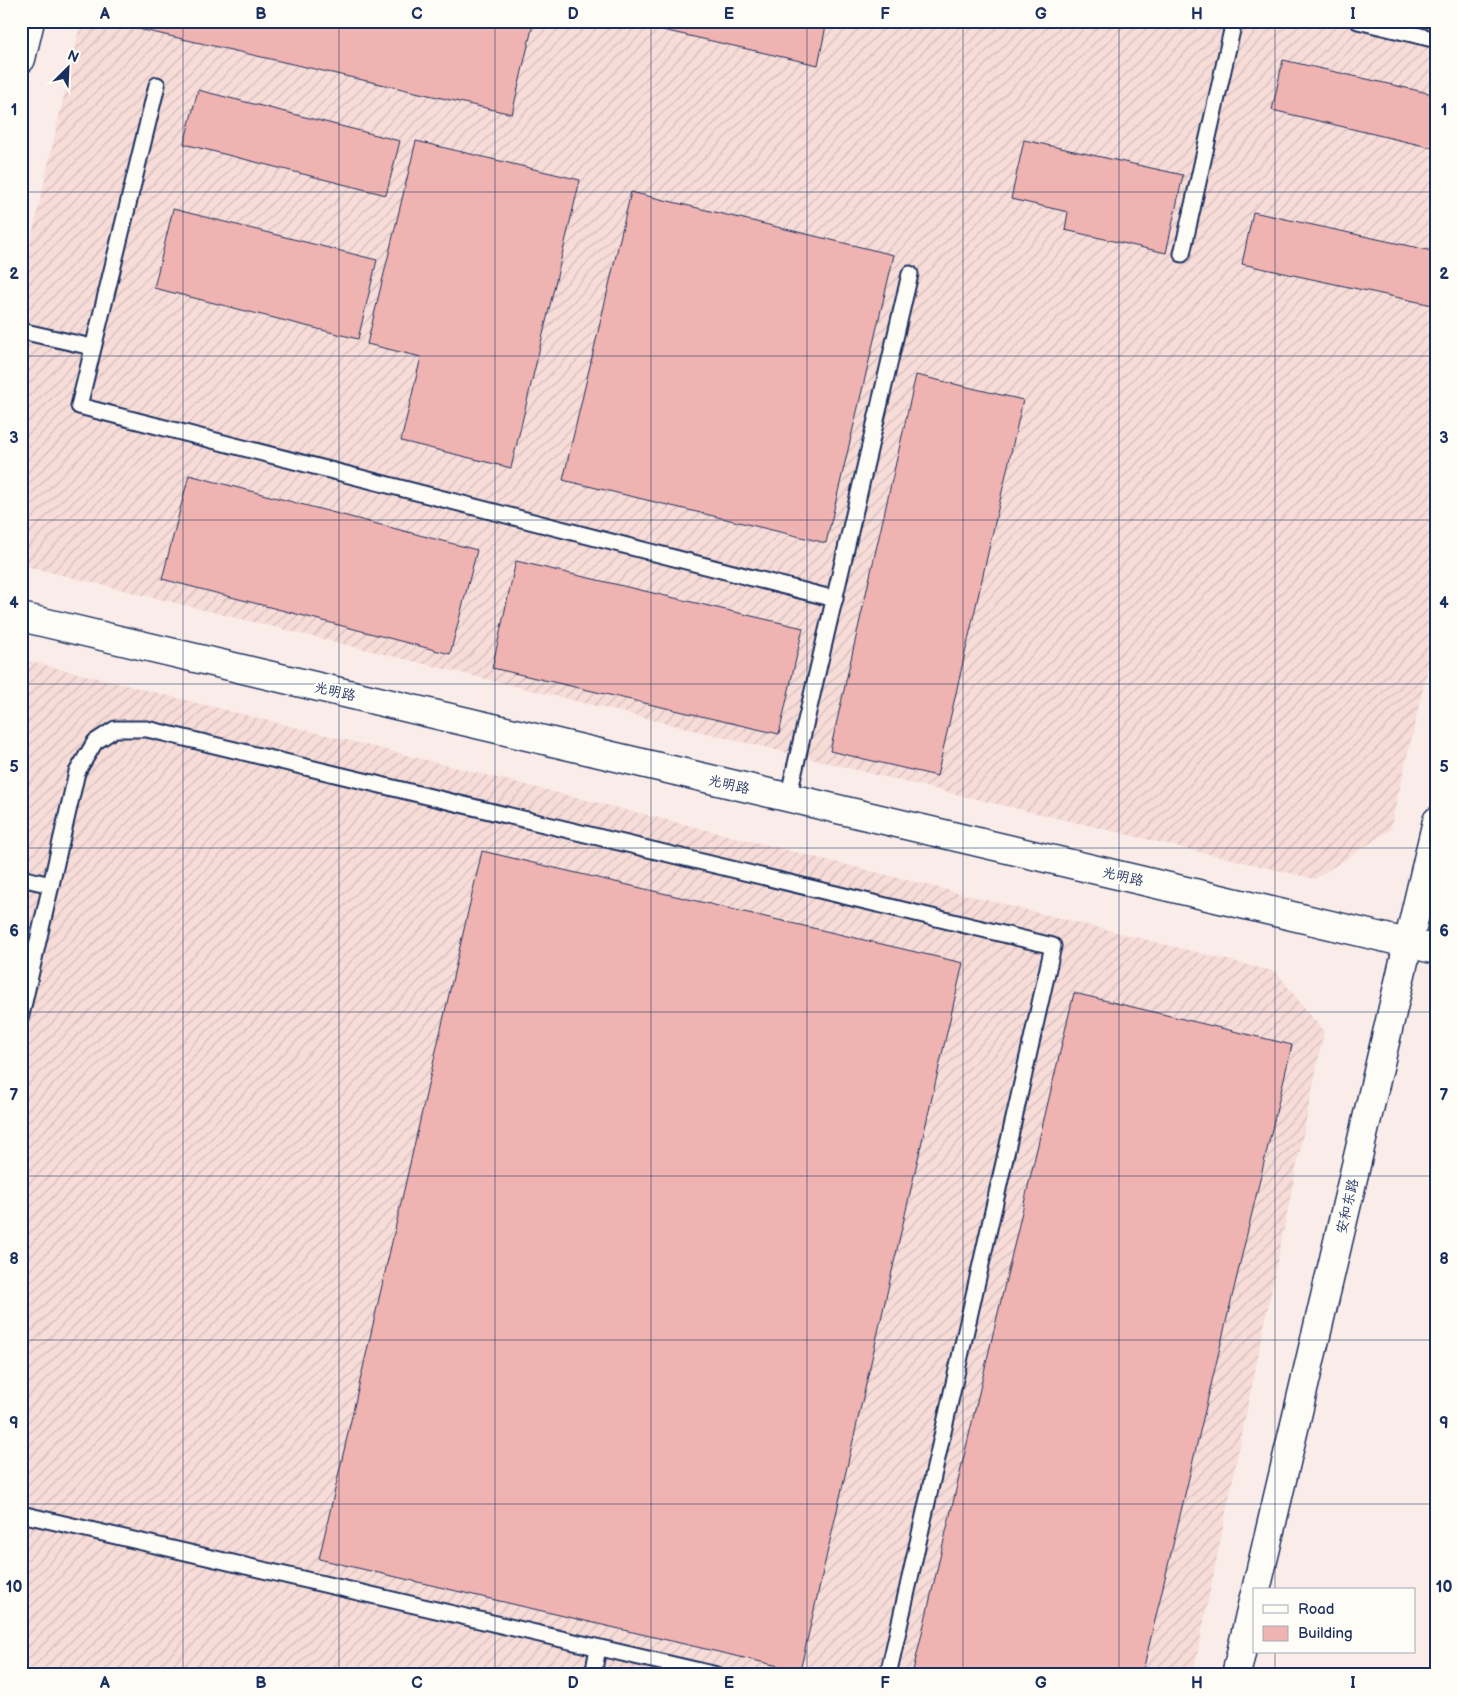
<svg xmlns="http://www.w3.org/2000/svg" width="1458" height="1696" font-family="'Balsamiq Sans','LXGW WenKai TC',sans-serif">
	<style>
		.industrial { fill: url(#industrial-furrows) }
		.building { fill: #efb3b1; stroke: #1b2f5e }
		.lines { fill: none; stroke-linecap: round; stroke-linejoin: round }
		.service-casing { stroke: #1b2f5e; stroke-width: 19 }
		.tertiary-casing { stroke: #1b2f5e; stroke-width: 31 }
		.service { stroke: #fdfcf7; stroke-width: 15 }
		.tertiary { stroke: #fdfcf7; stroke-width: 28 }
		.grid { fill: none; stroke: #1b2f5e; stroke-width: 1; stroke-opacity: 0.55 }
		.labels { text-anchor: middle; stroke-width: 4.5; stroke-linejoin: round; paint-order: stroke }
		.street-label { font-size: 14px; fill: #1b2f5e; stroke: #fdfcf7 }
		.neatline { fill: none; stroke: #1b2f5e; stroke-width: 2 }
		.grid-label { font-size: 16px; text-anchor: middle; font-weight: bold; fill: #1b2f5e }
	</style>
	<defs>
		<pattern id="industrial-furrows" width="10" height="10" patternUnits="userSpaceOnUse" patternTransform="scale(1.25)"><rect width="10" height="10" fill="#f7dcd8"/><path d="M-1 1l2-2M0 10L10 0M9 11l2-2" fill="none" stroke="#d3bdbc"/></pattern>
	</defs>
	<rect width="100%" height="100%" fill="#faede9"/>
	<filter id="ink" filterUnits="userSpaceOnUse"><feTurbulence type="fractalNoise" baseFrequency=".02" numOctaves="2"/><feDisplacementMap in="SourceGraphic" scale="10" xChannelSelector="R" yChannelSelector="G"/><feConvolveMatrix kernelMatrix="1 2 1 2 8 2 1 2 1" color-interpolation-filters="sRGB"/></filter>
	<g filter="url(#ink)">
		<g class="industrial">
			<path d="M81,21H1437V629L1390,830L1315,879L942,791L21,565V283Z"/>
			<path d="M21,659L1276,972L1324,1032L1193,1675H21Z"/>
		</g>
		<g class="building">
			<path d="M122,21H521L533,24L512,114L121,25Z"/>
			<path d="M623,21H827L818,65Z"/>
			<path d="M1283,60L1437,95V149L1272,110Z"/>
			<path d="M198,90L400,141L386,195L184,144Z"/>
			<path d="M1024,140L1183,175L1166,253L1065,230L1068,212L1011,199Z"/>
			<path d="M416,141L580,180L511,468L401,441L421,357L367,344Z"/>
			<path d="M631,192L894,255L826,543L563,480Z"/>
			<path d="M173,209L377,260L358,339L154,288Z"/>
			<path d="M1253,212L1437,252V306L1242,264Z"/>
			<path d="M916,375L1023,400L937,776L830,751Z"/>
			<path d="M189,475L477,550L450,654L162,579Z"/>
			<path d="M516,561L803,628L779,734L492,668Z"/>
			<path d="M482,851L963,963L800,1671L319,1559Z"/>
			<path d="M1074,993L1292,1045L1142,1675H912Z"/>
		</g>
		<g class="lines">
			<g class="service-casing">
				<g id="service">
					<path d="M1358,21L1437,40"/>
					<path d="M157,85L79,406L835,599"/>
					<path d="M1182,254L1234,21"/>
					<path d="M21,331L92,347"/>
					<path d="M788,798L910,274"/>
					<path d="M21,878L51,885"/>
					<path d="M21,1015L77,772L95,742L115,729H147L1053,946L888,1675"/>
					<path d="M21,1514L717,1675"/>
					<path d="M593,1675L598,1648"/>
				</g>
			</g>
			<g class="tertiary-casing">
				<g id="tertiary">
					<path d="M21,59L30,21"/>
					<path d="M21,617L1437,950"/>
					<path d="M1256,1590L1437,821"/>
					<path d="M1236,1675L1254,1597"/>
				</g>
			</g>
			<use href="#service" class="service"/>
			<use href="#tertiary" class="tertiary"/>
		</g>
	</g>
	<path class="grid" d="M183,21V1675M339,21V1675M495,21V1675M651,21V1675M807,21V1675M963,21V1675M1119,21V1675M1275,21V1590M21,192H1437M21,356H1437M21,520H1437M21,684H1437M21,848H1437M21,1012H1437M21,1176H1437M21,1340H1437M21,1504H1437M1275,1652V1675"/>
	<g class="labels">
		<g class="street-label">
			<text transform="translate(335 691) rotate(13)" y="5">光明路</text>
			<text transform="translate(729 784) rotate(13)" y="5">光明路</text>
			<text transform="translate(1123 876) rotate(13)" y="5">光明路</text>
			<text transform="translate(1347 1206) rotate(-77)" y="5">安和东路</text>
		</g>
	</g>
	<rect width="1458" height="1696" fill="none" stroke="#fdfcf7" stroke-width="55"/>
	<rect x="1253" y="1588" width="162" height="65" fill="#fdfcf7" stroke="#a3aaba"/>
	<rect x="1263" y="1605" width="25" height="8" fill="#fdfcf7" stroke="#a3aaba"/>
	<text x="1298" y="1614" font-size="15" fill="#1b2f5e">Road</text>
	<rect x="1263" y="1626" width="25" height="15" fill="#efb3b1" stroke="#a3aaba"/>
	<text x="1298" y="1638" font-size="15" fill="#1b2f5e">Building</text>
	<g transform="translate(68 68) rotate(24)" stroke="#fdfcf7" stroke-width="4" paint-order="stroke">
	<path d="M0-4L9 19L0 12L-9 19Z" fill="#1b2f5e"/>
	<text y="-8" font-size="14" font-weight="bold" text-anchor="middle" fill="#1b2f5e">N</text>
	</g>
	<rect x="28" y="28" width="1402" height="1640" class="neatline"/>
	<g class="grid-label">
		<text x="105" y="19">A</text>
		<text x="261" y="19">B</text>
		<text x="417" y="19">C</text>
		<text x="573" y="19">D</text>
		<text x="729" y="19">E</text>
		<text x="885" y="19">F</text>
		<text x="1041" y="19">G</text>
		<text x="1197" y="19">H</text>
		<text x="1353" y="19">I</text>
		<text x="14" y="115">1</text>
		<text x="1444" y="115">1</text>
		<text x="14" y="279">2</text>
		<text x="1444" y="279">2</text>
		<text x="14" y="443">3</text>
		<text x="1444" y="443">3</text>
		<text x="14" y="608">4</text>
		<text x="1444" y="608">4</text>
		<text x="14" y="772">5</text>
		<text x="1444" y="772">5</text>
		<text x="14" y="936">6</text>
		<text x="1444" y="936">6</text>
		<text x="14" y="1100">7</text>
		<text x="1444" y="1100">7</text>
		<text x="14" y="1264">8</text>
		<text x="1444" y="1264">8</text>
		<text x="14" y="1428">9</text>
		<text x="1444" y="1428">9</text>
		<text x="14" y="1592">10</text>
		<text x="1444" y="1592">10</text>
		<text x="105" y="1688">A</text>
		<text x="261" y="1688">B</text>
		<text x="417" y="1688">C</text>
		<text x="573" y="1688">D</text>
		<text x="729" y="1688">E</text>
		<text x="885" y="1688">F</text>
		<text x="1041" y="1688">G</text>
		<text x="1197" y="1688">H</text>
		<text x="1353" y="1688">I</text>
	</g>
</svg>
